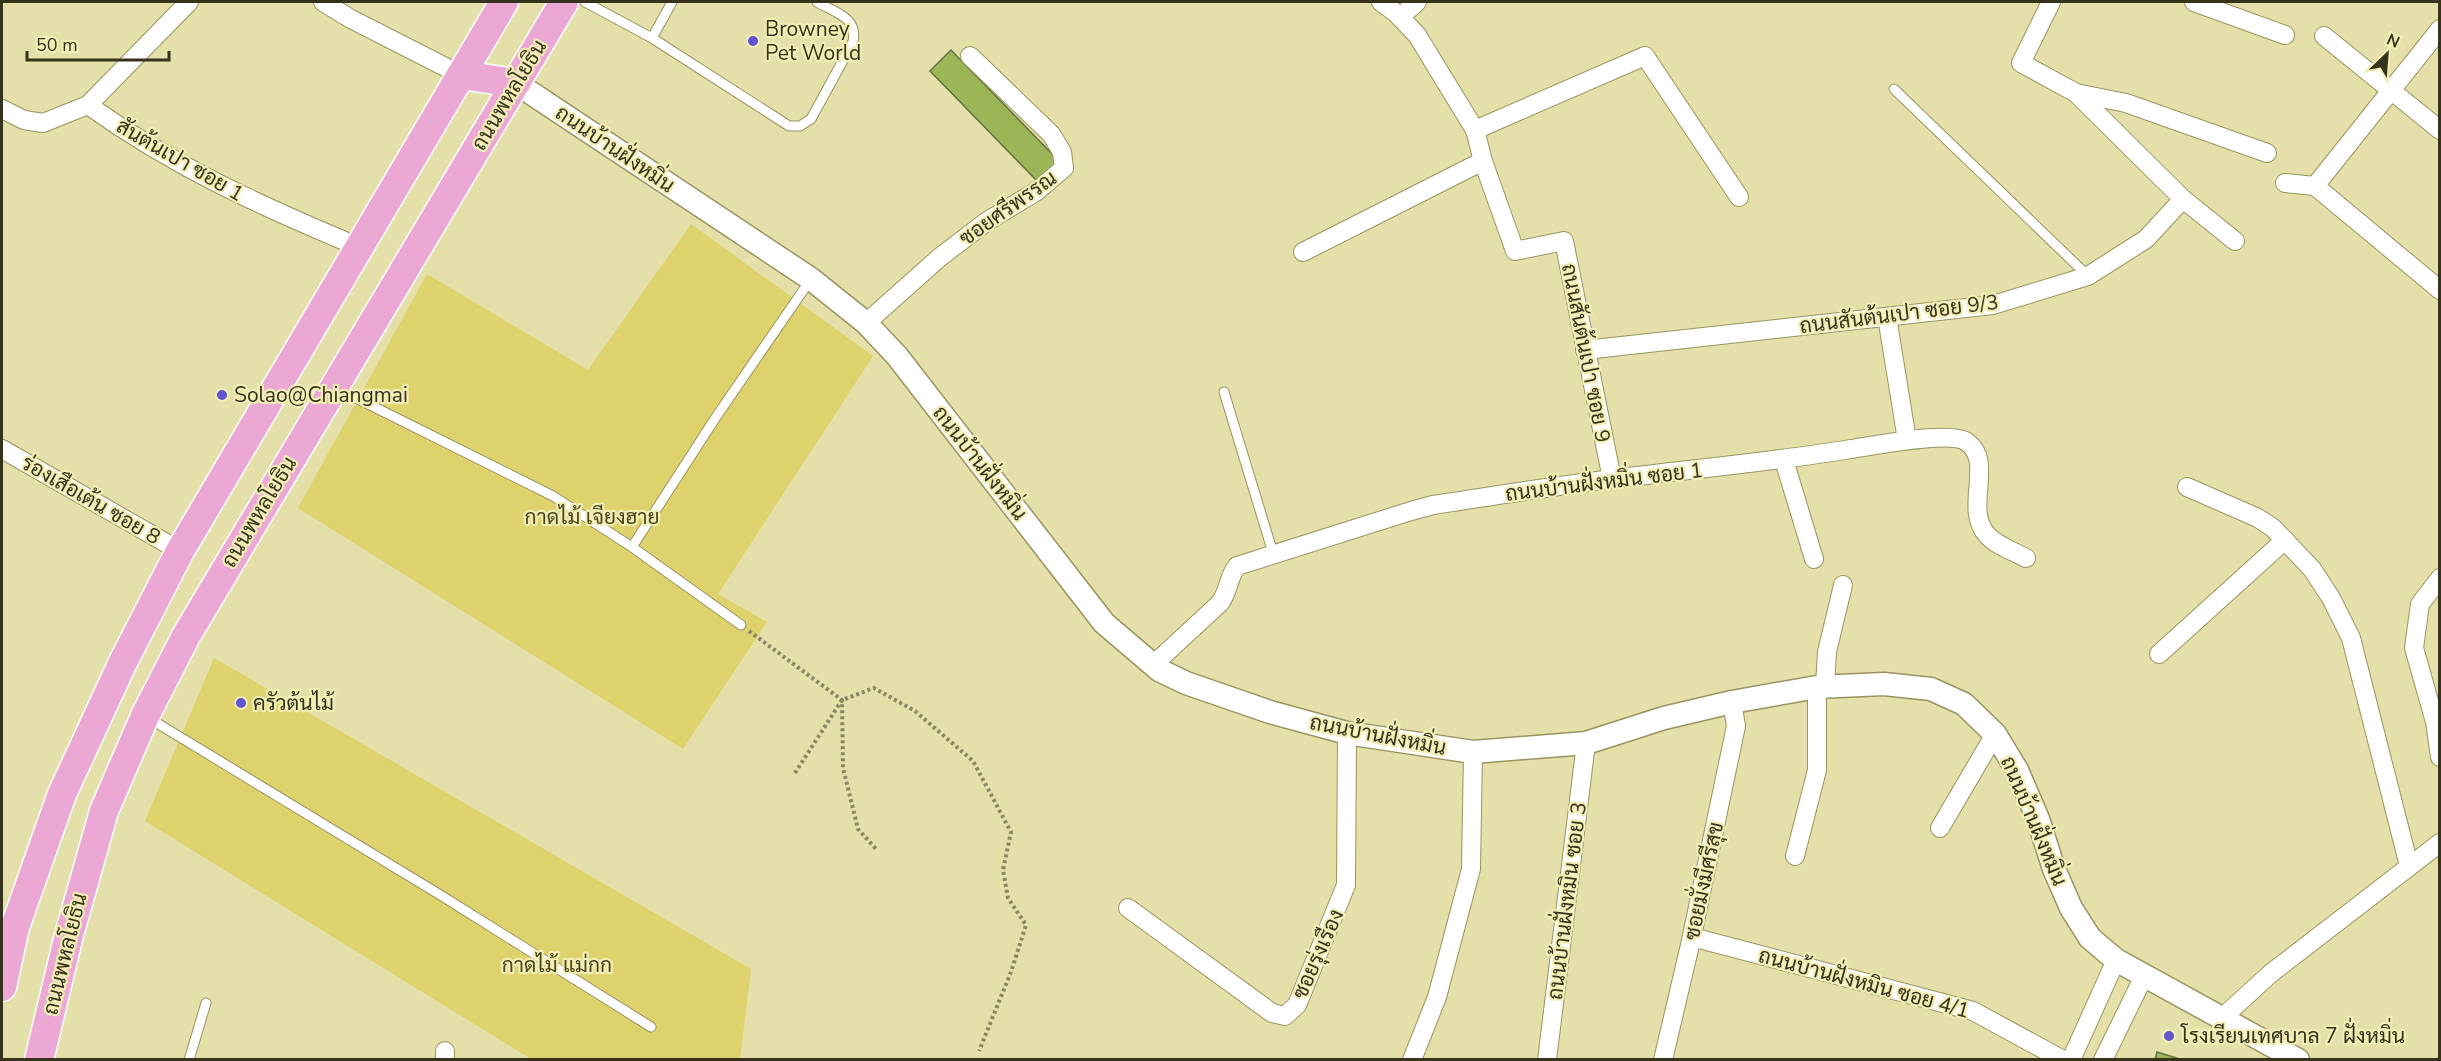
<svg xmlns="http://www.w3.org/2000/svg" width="2441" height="1061" font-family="'Nunito Sans',Sarabun,sans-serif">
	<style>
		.green { fill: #ded26d }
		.building { fill: #9bb656; stroke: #647242; stroke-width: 1.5 }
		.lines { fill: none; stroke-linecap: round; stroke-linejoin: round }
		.service-casing { stroke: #9a9360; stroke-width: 11 }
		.minor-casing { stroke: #9a9360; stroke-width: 20 }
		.tertiary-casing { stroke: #9a9360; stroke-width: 25 }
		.primary-casing { stroke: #fff; stroke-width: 31 }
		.path { stroke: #8b8661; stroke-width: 4; stroke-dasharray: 3 3; stroke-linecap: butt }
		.service { stroke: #fff; stroke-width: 9 }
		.minor { stroke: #fff; stroke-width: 18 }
		.tertiary { stroke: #fff; stroke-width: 22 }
		.primary { stroke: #eca8d4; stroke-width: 28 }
		.poi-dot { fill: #6055ce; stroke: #f3edb6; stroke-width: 2 }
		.labels { text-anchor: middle; stroke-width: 4.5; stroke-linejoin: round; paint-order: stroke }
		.poi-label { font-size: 21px; fill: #36331d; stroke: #f3edb6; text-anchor: start }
		.street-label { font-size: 21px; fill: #36331d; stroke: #f3edb6 }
		.park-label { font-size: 21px; fill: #4c471b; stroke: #f3edb6 }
	</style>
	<rect width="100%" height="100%" fill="#e5dfa9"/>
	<g class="green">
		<path d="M691,224L873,356L718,594L767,622L683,749L298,508L427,274L588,370Z"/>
		<path d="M214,658L751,969L740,1059H531L145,821Z"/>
	</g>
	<g class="building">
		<path d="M951,50L1059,161L1038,182L930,71Z"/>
		<path d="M2157,1052L2183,1060H2155Z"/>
	</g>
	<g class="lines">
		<g class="service-casing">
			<g id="service">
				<path d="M585,2L652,38L672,2"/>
				<path d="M652,38L789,126H800L811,119L853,42C858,17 836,13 817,2"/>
				<path d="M1894,89L2088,276"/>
				<path d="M338,389L553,496L632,547L741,625"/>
				<path d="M1224,392L1273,553"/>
				<path d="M632,547L716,417L811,279"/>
				<path d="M147,717L442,896L651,1027"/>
				<path d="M189,1060L206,1003"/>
			</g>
		</g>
		<g class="minor-casing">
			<g id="minor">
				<path d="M323,2L351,19L461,75"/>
				<path d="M1381,2L1396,13L1417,35L1475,130L1483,161L1515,251L1564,241L1612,479"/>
				<path d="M2051,2L2021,63L2076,93L2183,199L2235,241"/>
				<path d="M2194,2L2285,35"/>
				<path d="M1400,17L1417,2"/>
				<path d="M2324,36L2440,130"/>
				<path d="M2076,93L2126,103L2267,153"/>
				<path d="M88,105L189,2"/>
				<path d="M2,109L24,120L43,123L88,105C176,168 261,206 359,247"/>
				<path d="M1475,130L1645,56L1739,197"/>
				<path d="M2285,183L2315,186L2440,290"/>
				<path d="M2315,186L2440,29"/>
				<path d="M1303,252L1483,161"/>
				<path d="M1887,317L1907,440"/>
				<path d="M866,323L939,258L986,222L1037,191L1064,168L1062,152L1051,134L970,56"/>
				<path d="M1585,350L1993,305L2088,276L2146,239L2183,199"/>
				<path d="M2,449L180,551"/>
				<path d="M1784,460L1814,559"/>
				<path d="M2187,487L2258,518L2273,528L2312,569L2331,598L2351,638L2409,866"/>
				<path d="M2440,578L2420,604L2414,648L2435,722L2440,757"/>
				<path d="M2159,654L2285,540"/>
				<path d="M1153,665L1220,603C1229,591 1228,577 1237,566L1411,511L1433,505C1493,496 1553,486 1613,479C1692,469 1772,462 1851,449C1874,446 1950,430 1967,442C1995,462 1963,508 1987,535C1997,546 2013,551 2026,558"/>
				<path d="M1825,686L1827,652L1843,585"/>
				<path d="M1940,828L1995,734"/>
				<path d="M1795,856L1817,770V687"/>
				<path d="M1128,908L1272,1013L1285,1016L1297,1005L1346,885L1347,733"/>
				<path d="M1692,937L1973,1011L2063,1060"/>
				<path d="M2222,1018L2270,974L2440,843"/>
				<path d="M445,1051V1060"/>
				<path d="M1412,1060L1437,997L1471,869L1473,752"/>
				<path d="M1547,1060L1586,743"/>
				<path d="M1663,1060L1690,945L1736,726L1732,702"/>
				<path d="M2071,1060L2116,960"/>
				<path d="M2103,1060L2144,976"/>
			</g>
		</g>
		<g class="tertiary-casing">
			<path id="tertiary" d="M516,83L811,279L866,323L897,356L1104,623L1159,670L1186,683L1270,712L1347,733L1473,752L1586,743L1664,718L1732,702L1817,687L1884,684L1931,689L1964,704L1995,734L2017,770L2038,819L2054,869L2071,908L2090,938L2116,960L2298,1060"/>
		</g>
		<g class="primary-casing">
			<g id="primary">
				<path d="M461,75L516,83"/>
				<path d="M2,987L15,927L62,794L123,662L180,551L504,2"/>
				<path d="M39,1060L69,935L104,811L145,716L186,636L564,2"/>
			</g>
		</g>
		<g class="path">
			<path d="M749,631L842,700L843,768L858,829L876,849"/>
			<path d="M795,773L842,700L874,688L915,711L973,761L1011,832L1003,870L1008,898L1026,925L1011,972L979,1051"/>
		</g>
		<use href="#service" class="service"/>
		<use href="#minor" class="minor"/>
		<use href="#tertiary" class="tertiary"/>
		<use href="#primary" class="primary"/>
	</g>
	<g class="poi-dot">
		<circle cx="753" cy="41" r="6"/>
		<circle cx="222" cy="395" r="6"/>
		<circle cx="241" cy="703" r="6"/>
		<circle cx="2169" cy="1036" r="6"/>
	</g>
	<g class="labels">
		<g class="poi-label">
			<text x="765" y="36">Browney<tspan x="765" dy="24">Pet World</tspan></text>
			<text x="234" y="402">Solao@Chiangmai</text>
			<text x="253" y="710">ครัวต้นไม้</text>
			<text x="2181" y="1043">โรงเรียนเทศบาล 7 ฝั่งหมิ่น</text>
		</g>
		<g class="street-label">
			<text transform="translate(509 95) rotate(-59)" y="7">ถนนพหลโยธิน</text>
			<text transform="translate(615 149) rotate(34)" y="7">ถนนบ้านฝั่งหมิ่น</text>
			<text transform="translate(180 160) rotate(30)" y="7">สันต้นเปา ซอย 1</text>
			<text transform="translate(1008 208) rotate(-35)" y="7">ซอยศรีพรรณ</text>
			<text transform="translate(1899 314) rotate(-7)" y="7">ถนนสันต้นเปา ซอย 9/3</text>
			<text transform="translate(1586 353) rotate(79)" y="7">ถนนสันต้นเปา ซอย 9</text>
			<text transform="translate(980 463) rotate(52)" y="7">ถนนบ้านฝั่งหมิ่น</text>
			<text transform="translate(1604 482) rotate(-7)" y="7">ถนนบ้านฝั่งหมิ่น ซอย 1</text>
			<text transform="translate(91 500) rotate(30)" y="7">ร่องเสือเต้น ซอย 8</text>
			<text transform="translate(259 512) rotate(-59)" y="7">ถนนพหลโยธิน</text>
			<text transform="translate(1378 735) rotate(11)" y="7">ถนนบ้านฝั่งหมิ่น</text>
			<text transform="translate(2034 821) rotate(67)" y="7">ถนนบ้านฝั่งหมิ่น</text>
			<text transform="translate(1704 881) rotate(-78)" y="7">ซอยมั่งมีศรีสุข</text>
			<text transform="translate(1567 901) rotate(-83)" y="7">ถนนบ้านฝั่งหมิน ซอย 3</text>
			<text transform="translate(65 954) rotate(-76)" y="7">ถนนพหลโยธิน</text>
			<text transform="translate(1318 954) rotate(-66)" y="7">ซอยรุ่งเรือง</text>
			<text transform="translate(1864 983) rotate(15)" y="7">ถนนบ้านฝั่งหมิน ซอย 4/1</text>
		</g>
		<g class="park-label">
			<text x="592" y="524">กาดไม้ เจียงฮาย</text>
			<text x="557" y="972">กาดไม้ แม่กก</text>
		</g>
	</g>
	<rect width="2441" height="1061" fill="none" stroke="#36331d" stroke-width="6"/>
	<g transform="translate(2387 54) rotate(25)" stroke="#f3edb6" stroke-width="4.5" paint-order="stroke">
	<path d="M0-4.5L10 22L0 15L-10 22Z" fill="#36331d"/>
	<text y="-9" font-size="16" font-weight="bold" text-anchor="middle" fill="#36331d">N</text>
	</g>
	<path d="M27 51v9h142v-9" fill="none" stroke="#36331d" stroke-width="3"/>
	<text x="36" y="51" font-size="18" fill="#36331d" stroke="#f3edb6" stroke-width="4.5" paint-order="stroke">50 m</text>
</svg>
